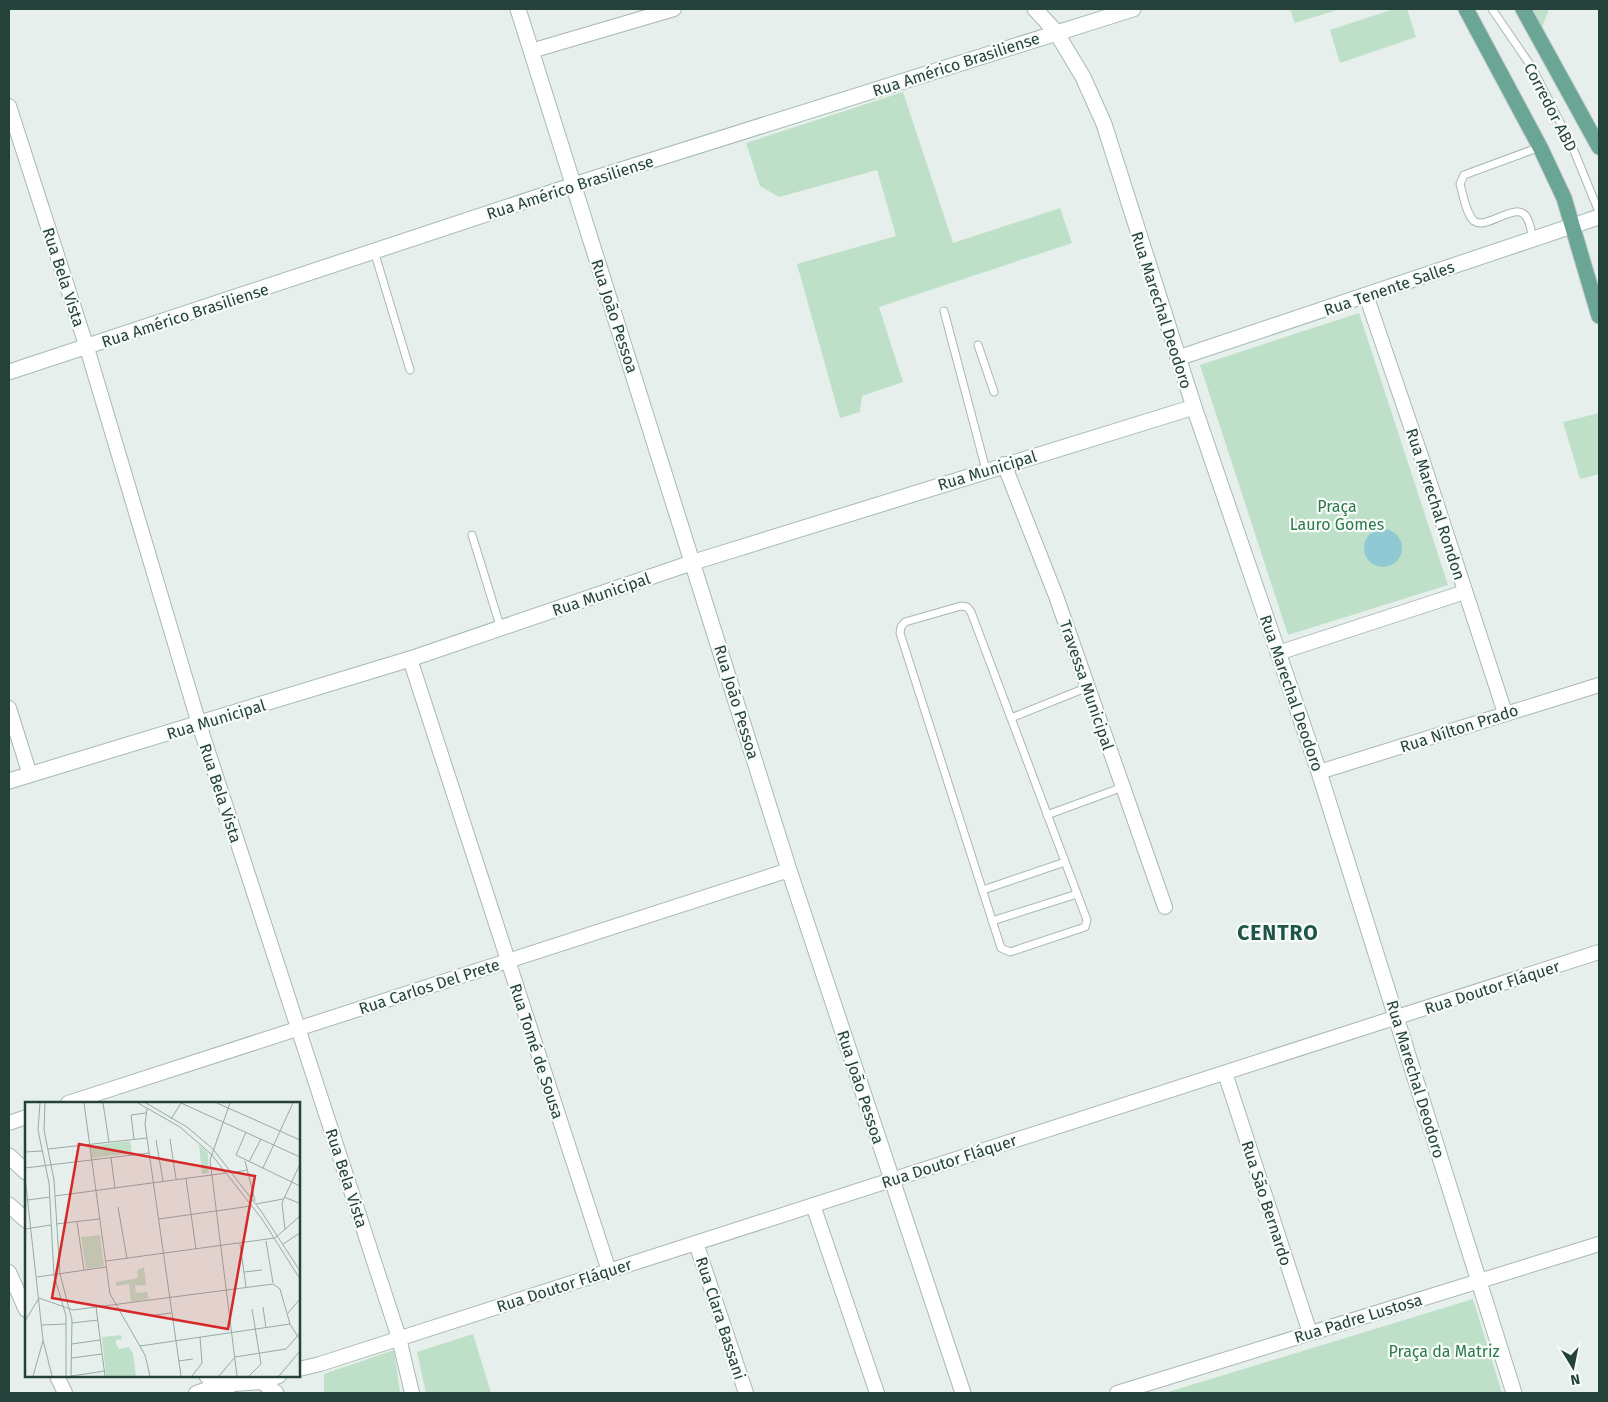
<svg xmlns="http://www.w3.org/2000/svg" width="1608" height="1402" font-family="'Fira Sans',sans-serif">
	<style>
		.green { fill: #bfe0c8 }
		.water { fill: #8ec9d4 }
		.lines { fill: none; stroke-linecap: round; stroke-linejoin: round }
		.lane-casing { stroke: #a8b8b2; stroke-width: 9 }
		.street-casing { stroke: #a8b8b2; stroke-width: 16 }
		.secondary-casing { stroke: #a4bbb3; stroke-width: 17 }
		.primary-casing { stroke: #c2cac8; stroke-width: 17 }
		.lane { stroke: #fff; stroke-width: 7 }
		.street { stroke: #fff; stroke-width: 14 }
		.secondary { stroke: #fff; stroke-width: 15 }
		.primary { stroke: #6aa596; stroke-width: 15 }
		.labels { text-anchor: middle; stroke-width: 4.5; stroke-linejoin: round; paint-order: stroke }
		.street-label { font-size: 16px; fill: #24423a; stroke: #f7fbf9 }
		.park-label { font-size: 16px; fill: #2d7a4b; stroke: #f7fbf9 }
		.district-label { font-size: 21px; font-weight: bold; letter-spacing: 1px; fill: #1f5548; stroke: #f7fbf9 }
		.inset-road { fill: none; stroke: #98aaa4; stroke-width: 1 }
		.view { fill: #d62828; fill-opacity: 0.15; stroke: #d62828; stroke-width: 2.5 }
		.inset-edge { fill: none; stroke: #24423a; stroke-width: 2.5 }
	</style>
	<rect width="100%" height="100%" fill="#e6efeb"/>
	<g class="green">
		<path d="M1290,9H1340L1295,23Z"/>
		<path d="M1394,9H1407L1416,37L1340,63L1330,30Z"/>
		<path d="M1529,9H1549L1542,27Z"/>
		<path d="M903,92L953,243L1060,208L1072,243L879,307L903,382L862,396L860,412L840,418L797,264L896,236L877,170L779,197L760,186L746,143Z"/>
		<path d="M1359,313L1448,585L1288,635L1200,365Z"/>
		<path d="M1599,413V474L1580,479L1563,422Z"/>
		<path d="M1473,1299L1502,1393H1165Z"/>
		<path d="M473,1334L491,1393H426L417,1352Z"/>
		<path d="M394,1350L400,1393H324V1374Z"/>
	</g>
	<circle class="water" cx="1383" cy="548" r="19"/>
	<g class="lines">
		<g class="lane-casing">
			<g id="lane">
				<path d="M1492,9L1533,69L1572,146L1599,212"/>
				<path d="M1533,239C1531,233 1531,226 1528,220C1519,197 1488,231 1474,221C1466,214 1463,194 1460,184L1464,175L1540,147"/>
				<path d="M374,251L410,370"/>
				<path d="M944,311L986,470"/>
				<path d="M978,345L994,392"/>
				<path d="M472,535L501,629"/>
				<path d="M961,606L967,607L971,612L1087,920L1085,927L1010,952L1001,948L900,633L901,627L905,622Z"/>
				<path d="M1011,718L1088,687"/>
				<path d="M1047,815L1123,787"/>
				<path d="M983,890L1065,862"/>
				<path d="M992,921L1077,894"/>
			</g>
		</g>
		<g class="street-casing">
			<g id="street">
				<path d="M531,51L674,9"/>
				<path d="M9,106L87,348L199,724L399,1338L412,1393"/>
				<path d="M1366,295L1422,459L1505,713"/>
				<path d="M1004,464L1056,596L1165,907"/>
				<path d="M1278,653L1465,592"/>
				<path d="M410,659L609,1271"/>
				<path d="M9,708L30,775"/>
				<path d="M1319,772L1599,685"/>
				<path d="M1225,1073L1310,1333"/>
				<path d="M68,1103L789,870"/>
				<path d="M9,1123L26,1117"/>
				<path d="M813,1205L877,1393"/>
				<path d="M696,1243L746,1393"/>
				<path d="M9,1272L26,1310"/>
				<path d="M299,1369L320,1364L1599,952"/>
				<path d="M57,1376L65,1393"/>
				<path d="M196,1393L218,1385L262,1382L279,1376"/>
				<path d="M1117,1393L1599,1244"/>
			</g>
		</g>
		<g class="secondary-casing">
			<g id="secondary">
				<path d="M518,9L789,870L963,1393"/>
				<path d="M1035,9L1056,32L1083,77L1104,124L1194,407L1319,772L1514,1393"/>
				<path d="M1178,358L1599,217"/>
				<path d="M9,372L589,180L1133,9"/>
				<path d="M9,781L410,659L694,562L1194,407"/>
				<path d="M9,1156L26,1172"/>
				<path d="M9,1205L26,1220"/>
				<path d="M207,1376L227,1393"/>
				<path d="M255,1376L276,1393"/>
			</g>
		</g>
		<g class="primary-casing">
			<g id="primary">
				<path d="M1466,9L1540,147L1564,198L1599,316"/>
				<path d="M1523,9L1599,147"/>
			</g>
		</g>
		<use href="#lane" class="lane"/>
		<use href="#street" class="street"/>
		<use href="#secondary" class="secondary"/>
		<use href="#primary" class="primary"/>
	</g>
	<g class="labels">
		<g class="street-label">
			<text transform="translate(956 64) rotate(-18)" y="6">Rua Américo Brasiliense</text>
			<text transform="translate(1551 107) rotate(63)" y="6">Corredor ABD</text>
			<text transform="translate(570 187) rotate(-18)" y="6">Rua Américo Brasiliense</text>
			<text transform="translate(64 277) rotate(72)" y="6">Rua Bela Vista</text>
			<text transform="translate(1389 288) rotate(-19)" y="6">Rua Tenente Salles</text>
			<text transform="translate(1162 310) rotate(72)" y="6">Rua Marechal Deodoro</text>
			<text transform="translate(185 315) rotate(-18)" y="6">Rua Américo Brasiliense</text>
			<text transform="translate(615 316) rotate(72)" y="6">Rua João Pessoa</text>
			<text transform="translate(987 470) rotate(-17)" y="6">Rua Municipal</text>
			<text transform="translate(1436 504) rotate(72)" y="6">Rua Marechal Rondon</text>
			<text transform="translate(601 594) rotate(-19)" y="6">Rua Municipal</text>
			<text transform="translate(1087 685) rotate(71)" y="6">Travessa Municipal</text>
			<text transform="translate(1292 693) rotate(71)" y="6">Rua Marechal Deodoro</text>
			<text transform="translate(737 702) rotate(73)" y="6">Rua João Pessoa</text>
			<text transform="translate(216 719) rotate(-17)" y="6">Rua Municipal</text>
			<text transform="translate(1459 728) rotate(-18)" y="6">Rua Nílton Prado</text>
			<text transform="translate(221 793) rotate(72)" y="6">Rua Bela Vista</text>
			<text transform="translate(429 986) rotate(-18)" y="6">Rua Carlos Del Prete</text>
			<text transform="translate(1492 987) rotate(-18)" y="6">Rua Doutor Fláquer</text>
			<text transform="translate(537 1051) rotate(72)" y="6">Rua Tomé de Sousa</text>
			<text transform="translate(1416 1079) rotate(73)" y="6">Rua Marechal Deodoro</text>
			<text transform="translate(861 1087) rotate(72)" y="6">Rua João Pessoa</text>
			<text transform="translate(949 1161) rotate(-18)" y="6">Rua Doutor Fláquer</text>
			<text transform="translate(347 1178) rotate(72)" y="6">Rua Bela Vista</text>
			<text transform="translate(1267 1203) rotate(72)" y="6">Rua São Bernardo</text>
			<text transform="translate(564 1285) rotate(-18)" y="6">Rua Doutor Fláquer</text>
			<text transform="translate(721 1318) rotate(72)" y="6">Rua Clara Bassani</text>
			<text transform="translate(1358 1318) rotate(-17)" y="6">Rua Padre Lustosa</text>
		</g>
		<g class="park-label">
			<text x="1337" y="512">Praça<tspan x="1337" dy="18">Lauro Gomes</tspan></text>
			<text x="1444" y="1357">Praça da Matriz</text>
		</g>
		<g class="district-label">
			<text x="1278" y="940">CENTRO</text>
		</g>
	</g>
	<g transform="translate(25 1102)">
		<rect width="275" height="275" fill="#e6efeb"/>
		<path d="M105,39L107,51L67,56L66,44ZM174,43L183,51L184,71L177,72ZM75,133L79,164L61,167L56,135ZM119,165L121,183L110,184L111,191L122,190L124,197L106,200L104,182L91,184V180L113,176L112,168ZM96,233L97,237L91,238V241L94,247L104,245L108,251L111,274H81L77,235Z" fill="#bfe0c8"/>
		<path class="inset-road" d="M15,1L13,28L24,81L29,173L41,214V274M20,1L19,28L29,78L35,172L47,218L46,274M59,1L85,192L120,253L125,274M78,1L84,40M113,1L155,25L186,52L237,117L275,177M121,1L162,25L188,47L236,109L275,169M156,1L275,55M192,1L275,38M205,1L185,58L212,274M122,7L120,22L156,274M146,17L156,1M221,30L211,53L275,84M109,37L106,13L121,11M145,37L151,77M131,38L138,79M23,47L122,36M0,50L17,49M86,56L90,86M220,59L230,99M224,60L236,37M0,66L124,51M238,66L268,1M206,71L222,68M0,75L18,238L27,274M161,77L171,147M30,94L201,71M259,95L274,101M3,98L25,95M231,102L258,97M93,105L102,157M134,117L226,104M52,120L59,168M31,122L74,117M0,127L26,123M260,128L257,101L275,62M241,139L248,181M215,142L221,185M258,142L275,131M81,159L250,136L275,114M219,170L237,168M12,175L81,165M248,182L255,187L265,222L275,238M14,196L48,208L248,182M71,205L80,274M238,205L241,226M263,211L275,197M124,214L146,211M0,219L14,196M47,221L73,218M17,223L41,222M47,242L75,238M115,244L265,222M47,256L77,252M153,259L168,257M8,274L18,239M46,274L80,269M167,274L177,261L175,235M194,274L210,255L261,247L275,231M224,274L236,262L227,207M254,274L275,249"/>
		<path class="view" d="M54,42L230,74L203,227L27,196Z"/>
		<rect width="275" height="275" class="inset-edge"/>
	</g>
	<rect width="1608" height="1402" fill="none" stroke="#24423a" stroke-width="20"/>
	<g transform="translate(1573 1367) rotate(170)" stroke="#f7fbf9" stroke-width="4" paint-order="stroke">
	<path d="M0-4L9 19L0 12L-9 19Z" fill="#24423a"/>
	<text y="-8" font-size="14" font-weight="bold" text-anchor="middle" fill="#24423a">N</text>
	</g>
</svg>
